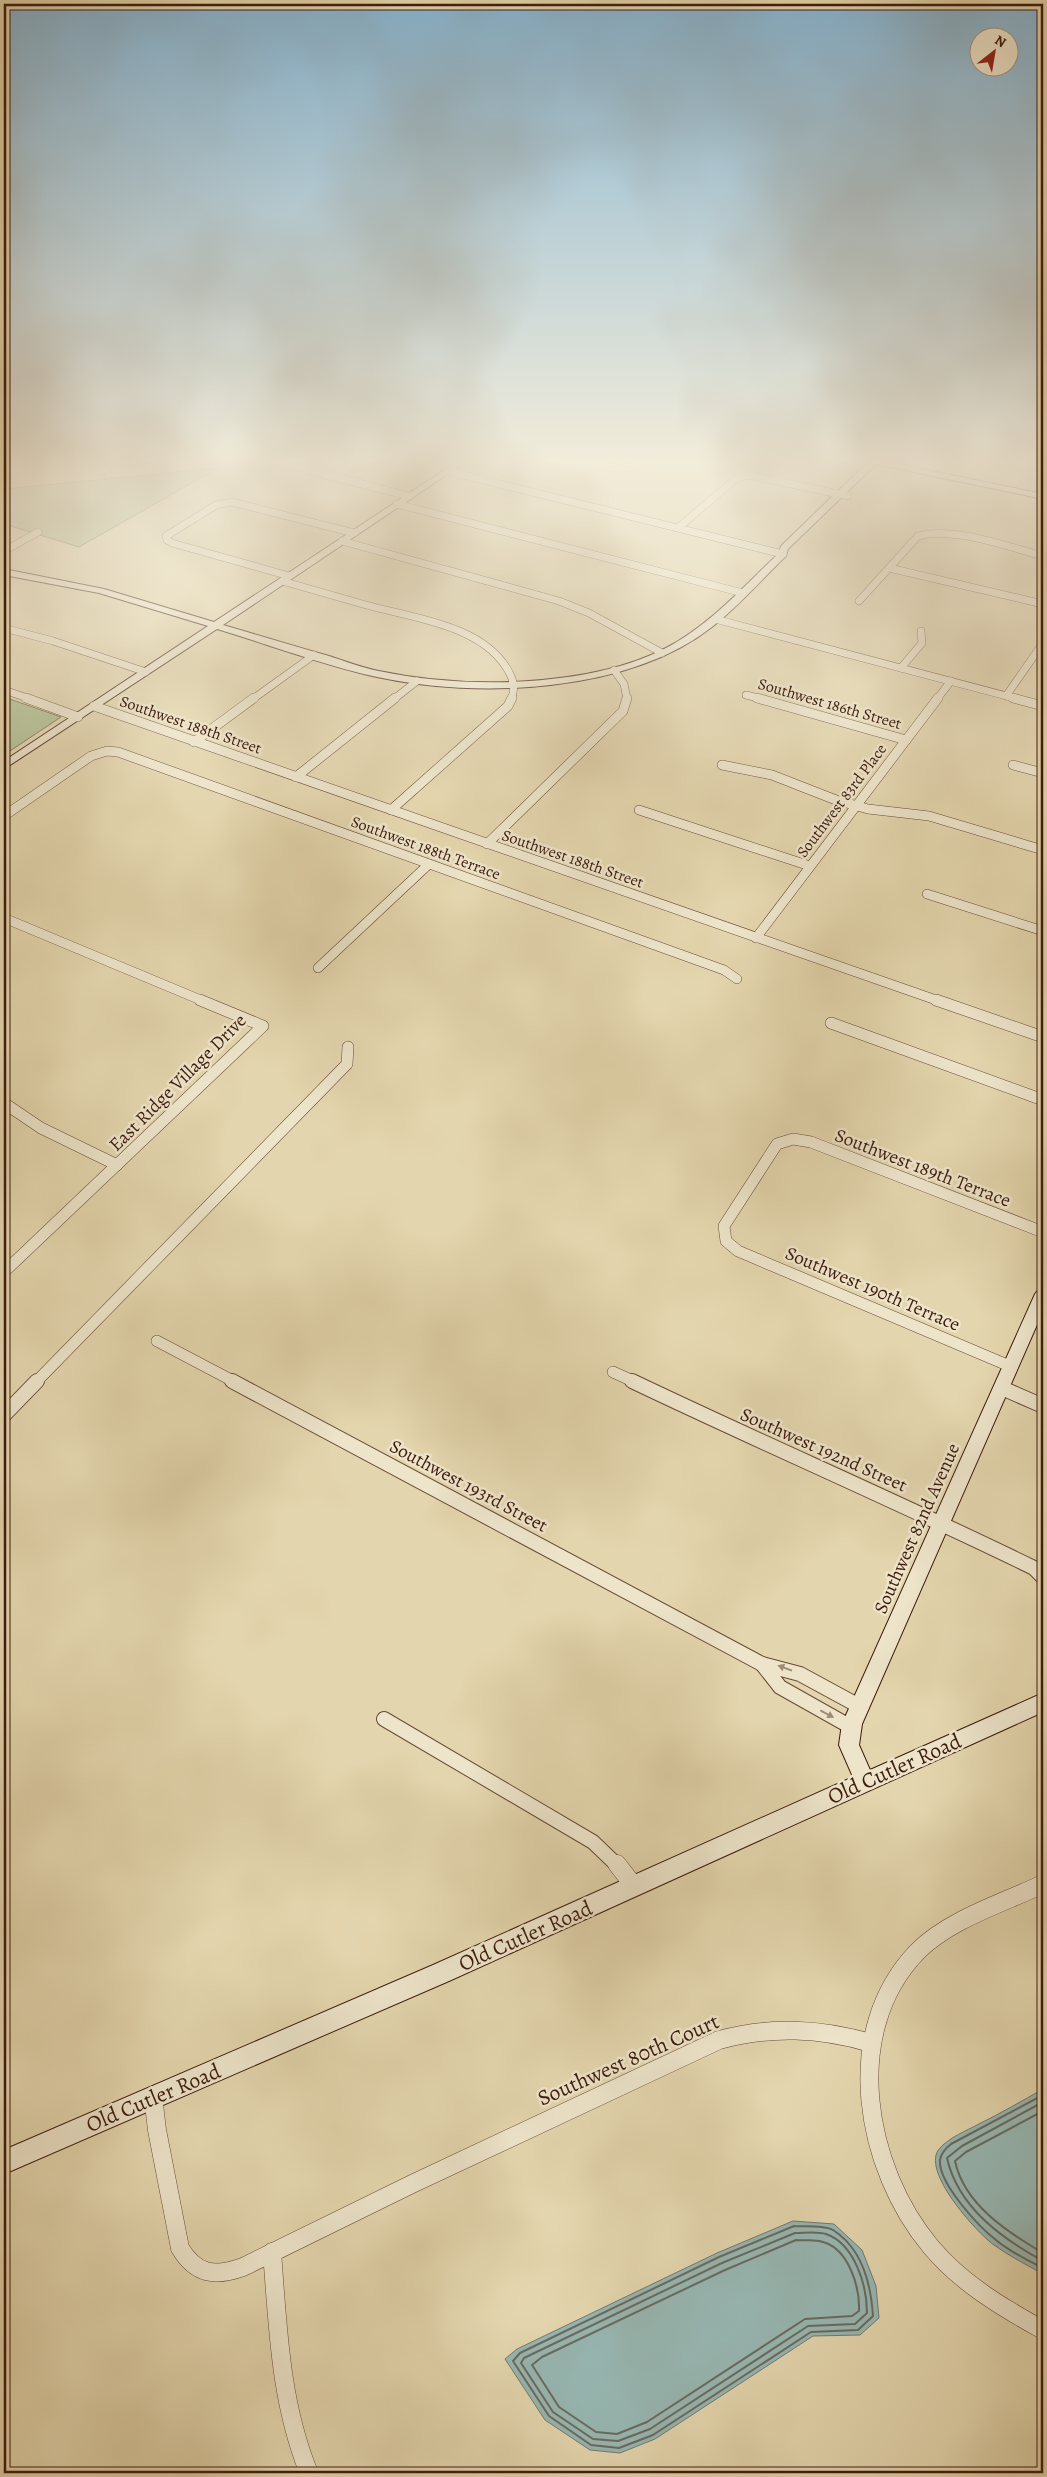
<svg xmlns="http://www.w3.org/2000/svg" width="1047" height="2477" font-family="Alegreya,serif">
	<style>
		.green { fill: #adbe8f; stroke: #766d4e }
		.water { fill: #97b7b2; stroke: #737970 }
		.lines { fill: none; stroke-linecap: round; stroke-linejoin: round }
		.shore { stroke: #6a6a60; stroke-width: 2 }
		.street-far4-casing { stroke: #674a36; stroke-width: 8 }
		.street-far3-casing { stroke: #674a36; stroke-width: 10 }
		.street-far2-casing { stroke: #674a36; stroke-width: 12 }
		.street-far1-casing { stroke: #674a36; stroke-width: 16 }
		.street-casing { stroke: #674a36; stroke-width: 19 }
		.secondary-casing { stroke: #3e1c0e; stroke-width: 2 }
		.street-far4 { stroke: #ede4ca; stroke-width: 7 }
		.street-far3 { stroke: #ede4ca; stroke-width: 9 }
		.street-far2 { stroke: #ede4ca; stroke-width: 11 }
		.street-far1 { stroke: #ede4ca; stroke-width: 14 }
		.street { stroke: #ede4ca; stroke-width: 18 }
		.secondary { fill: #ede4ca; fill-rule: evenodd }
		.oneway { fill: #9e8a75 }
		.labels { text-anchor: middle; stroke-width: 5; stroke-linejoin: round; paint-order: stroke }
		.far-street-label { font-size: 16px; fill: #3e1c0e; stroke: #ede4ca }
		.street-label { font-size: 19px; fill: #3e1c0e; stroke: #ede4ca }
		.near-street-label { font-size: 22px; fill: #3e1c0e; stroke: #ede4ca }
	</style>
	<rect width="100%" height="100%" fill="#e3d5ad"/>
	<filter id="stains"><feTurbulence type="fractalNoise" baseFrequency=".004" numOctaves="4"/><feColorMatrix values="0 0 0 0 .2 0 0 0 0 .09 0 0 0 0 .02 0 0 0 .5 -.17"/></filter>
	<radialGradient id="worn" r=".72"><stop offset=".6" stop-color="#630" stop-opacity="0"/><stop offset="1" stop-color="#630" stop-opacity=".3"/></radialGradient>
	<g class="green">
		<path d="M218,468L79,547L4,524V489Z"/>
		<path d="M4,697L61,717L4,755Z"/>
	</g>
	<g class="water">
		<path d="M1043,2089V2274C1027,2265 1009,2256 994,2245C976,2232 919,2169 940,2148C950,2137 966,2131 979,2124C1001,2113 1022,2101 1043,2089Z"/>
		<path d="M793,2221L834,2224L862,2250L876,2286L879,2318L860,2335L813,2336L655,2439L620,2453L590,2450L545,2420L505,2359L517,2349L717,2253Z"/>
	</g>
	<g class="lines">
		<g class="shore">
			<path d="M1043,2095L951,2144C946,2148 941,2153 940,2160C938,2183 979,2227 996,2240C1010,2252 1027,2260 1043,2268"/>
			<path d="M1043,2102L962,2146L947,2158C958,2207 1001,2238 1043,2261"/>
			<path d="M1043,2111L966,2152L955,2161C964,2204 1007,2232 1043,2253"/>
			<path d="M794,2226C804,2227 824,2225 833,2230C863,2249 871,2284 873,2316L858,2330L811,2332L653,2435L619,2448L591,2445L549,2416L513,2361L520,2353L719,2257Z"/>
			<path d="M795,2233C805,2233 816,2231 826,2234C855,2244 867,2286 867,2313L855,2324L808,2326L650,2429L618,2441L593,2439L553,2412L521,2363L524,2358L722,2263Z"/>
			<path d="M796,2240C805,2241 815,2239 823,2242C849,2249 860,2288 859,2311L852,2316L805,2319L647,2422L617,2434L596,2432L559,2407L532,2365L542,2357L725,2270Z"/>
		</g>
		<g class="street-far4-casing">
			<g id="street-far4">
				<path d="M99,461L101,468L109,474"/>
				<path d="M272,461L409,496"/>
				<path d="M583,461C605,467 626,474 647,461"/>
				<path d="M1002,461L1043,469"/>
				<path d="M447,471L783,554"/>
				<path d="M334,477L360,461"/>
				<path d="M4,478L7,461"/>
				<path d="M397,504L743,593"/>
				<path d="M679,527L737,478L748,475L848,496"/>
				<path d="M342,541L559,601L589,613L662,653"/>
				<path d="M4,551L38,532"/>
				<path d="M889,568L1043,604"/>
				<path d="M289,576L172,543L167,540L166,536L216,505L232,502L354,533"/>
				<path d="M282,581C310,589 338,597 366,605C413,618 486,625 510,674C514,682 515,691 511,699"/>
				<path d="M859,601L918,536C953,526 1008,547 1043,556"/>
				<path d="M715,619L1018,699"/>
				<path d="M4,628L53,641L146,672"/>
				<path d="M901,668L922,643L921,631"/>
				<path d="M614,670L624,684L627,699"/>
				<path d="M4,690L30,699"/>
				<path d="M746,695L762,699"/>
				<path d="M1006,696L1043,643"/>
				<path d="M253,699L314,655"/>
				<path d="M394,699L417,681"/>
				<path d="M937,699L951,681"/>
			</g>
		</g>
		<g class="street-far3-casing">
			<g id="street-far3">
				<path d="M26,698L78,717"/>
				<path d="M757,698L906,740"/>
				<path d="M1013,698L1043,706"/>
				<path d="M94,706L939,1001"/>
				<path d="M194,742L254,698"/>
				<path d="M722,765L772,775L836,800L868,809L929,816L1043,850"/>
				<path d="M1013,765L1043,773"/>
				<path d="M296,777L395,698"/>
				<path d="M391,810L508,706L512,698"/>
				<path d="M639,810L810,866"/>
				<path d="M4,816L91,756L107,751L118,752L724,970L737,979"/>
				<path d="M487,844L623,711L627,698"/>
				<path d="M927,894L1043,931"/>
				<path d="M4,918L203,1001"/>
				<path d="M756,938L938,698"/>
				<path d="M318,968L429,864"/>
			</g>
		</g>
		<g class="street-far2-casing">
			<g id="street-far2">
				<path d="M936,1000L1043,1037"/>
				<path d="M831,1023L1043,1100"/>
				<path d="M4,1103L41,1128L117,1165"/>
				<path d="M4,1272L263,1026L200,1000"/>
				<path d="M157,1341L235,1382"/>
				<path d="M1012,1367L738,1251L726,1241L724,1226L777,1144L793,1139L811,1142L1043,1232"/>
				<path d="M613,1372L635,1382"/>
				<path d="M36,1382L347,1064L348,1047"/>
			</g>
		</g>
		<g class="street-far1-casing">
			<g id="street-far1">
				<path d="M232,1381L762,1664L800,1674L859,1706"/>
				<path d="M632,1381C766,1445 901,1503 1034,1568L1043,1577"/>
				<path d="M1002,1388L1043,1406"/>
				<path d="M4,1415L37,1381"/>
				<path d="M762,1664L780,1687L851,1727"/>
				<path d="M384,1719L593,1842L618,1866"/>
			</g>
		</g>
		<g class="street-casing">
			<g id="street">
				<path d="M617,1864L634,1886"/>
				<path d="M1043,1884C1003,1903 948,1920 917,1952C840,2032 865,2168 931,2247C961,2283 1003,2308 1043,2330"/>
				<path d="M153,2096L157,2130L180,2248C196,2275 215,2277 243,2267L412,2184L719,2040C772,2026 819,2028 871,2043"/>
				<path d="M272,2252C278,2328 280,2402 309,2473"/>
			</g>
		</g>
		<g class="secondary-casing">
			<g id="secondary">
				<path d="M458,461H467L223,625C258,635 293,646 329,656C345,661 362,668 379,671C463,689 589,688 666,648C710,625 743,587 779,553L781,546L869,461H883L1043,494V499L876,464L788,549L786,556C762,579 739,606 712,627C628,693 478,699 377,677C323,665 270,645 217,629L4,769V761L208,626L99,593L4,575V569L104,589L214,622Z"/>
				<path d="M1043,1288V1311L862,1724L859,1745L870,1770L1043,1693V1712L449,1981L4,2174V2150L433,1965L853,1777L839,1745L842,1724L1035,1294L1038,1290Z"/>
			</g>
		</g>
		<use href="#street-far4" class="street-far4"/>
		<use href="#street-far3" class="street-far3"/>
		<use href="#street-far2" class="street-far2"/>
		<use href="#street-far1" class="street-far1"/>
		<use href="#street" class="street"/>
		<use href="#secondary" class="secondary"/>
	</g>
	<defs><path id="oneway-solid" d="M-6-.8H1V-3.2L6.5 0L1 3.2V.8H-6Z" transform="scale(1.25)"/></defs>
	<g class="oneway">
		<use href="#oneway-solid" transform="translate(785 1668) rotate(-160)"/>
		<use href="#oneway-solid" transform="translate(827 1714) rotate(28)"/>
	</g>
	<linearGradient id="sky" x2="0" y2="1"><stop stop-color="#87b5d2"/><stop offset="0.57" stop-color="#f2ecda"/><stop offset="1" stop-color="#f2ecda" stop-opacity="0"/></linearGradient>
	<rect width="1047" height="808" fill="url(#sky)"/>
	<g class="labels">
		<g class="far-street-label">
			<text transform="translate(830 703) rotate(16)" y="6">Southwest 186th Street</text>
			<text transform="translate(191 724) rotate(19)" y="6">Southwest 188th Street</text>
			<text transform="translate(841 800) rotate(-53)" y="6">Southwest 83rd Place</text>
			<text transform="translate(426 847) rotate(20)" y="6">Southwest 188th Terrace</text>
			<text transform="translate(573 858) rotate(19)" y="6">Southwest 188th Street</text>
		</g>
		<g class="street-label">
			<text transform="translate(177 1082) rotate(-45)" y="7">East Ridge Village Drive</text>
			<text transform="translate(923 1167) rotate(21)" y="7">Southwest 189th Terrace</text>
			<text transform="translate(873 1288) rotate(23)" y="7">Southwest 190th Terrace</text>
			<text transform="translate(824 1449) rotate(24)" y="7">Southwest 192nd Street</text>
			<text transform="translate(469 1485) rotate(28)" y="7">Southwest 193rd Street</text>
			<text transform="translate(916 1528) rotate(-66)" y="7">Southwest 82nd Avenue</text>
		</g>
		<g class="near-street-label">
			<text transform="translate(894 1768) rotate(-24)" y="8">Old Cutler Road</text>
			<text transform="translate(525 1935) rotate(-24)" y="8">Old Cutler Road</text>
			<text transform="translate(628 2059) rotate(-24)" y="8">Southwest 80th Court</text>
			<text transform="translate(153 2097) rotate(-23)" y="8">Old Cutler Road</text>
		</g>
	</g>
	<rect width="1047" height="2477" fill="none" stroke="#e3d5ad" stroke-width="20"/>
	<rect x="5" y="5" width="1037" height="2467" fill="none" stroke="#3e1c0e" stroke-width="2.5"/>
	<rect x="10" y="10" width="1027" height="2457" fill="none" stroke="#3e1c0e"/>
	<g transform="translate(994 52) rotate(31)"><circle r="24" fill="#ede4ca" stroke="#a7947f"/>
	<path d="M0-4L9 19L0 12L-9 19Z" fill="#8f2418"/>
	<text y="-8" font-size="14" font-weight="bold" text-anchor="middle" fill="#3e1c0e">N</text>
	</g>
	<rect width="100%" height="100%" filter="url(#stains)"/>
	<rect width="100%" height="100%" fill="url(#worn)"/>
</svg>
